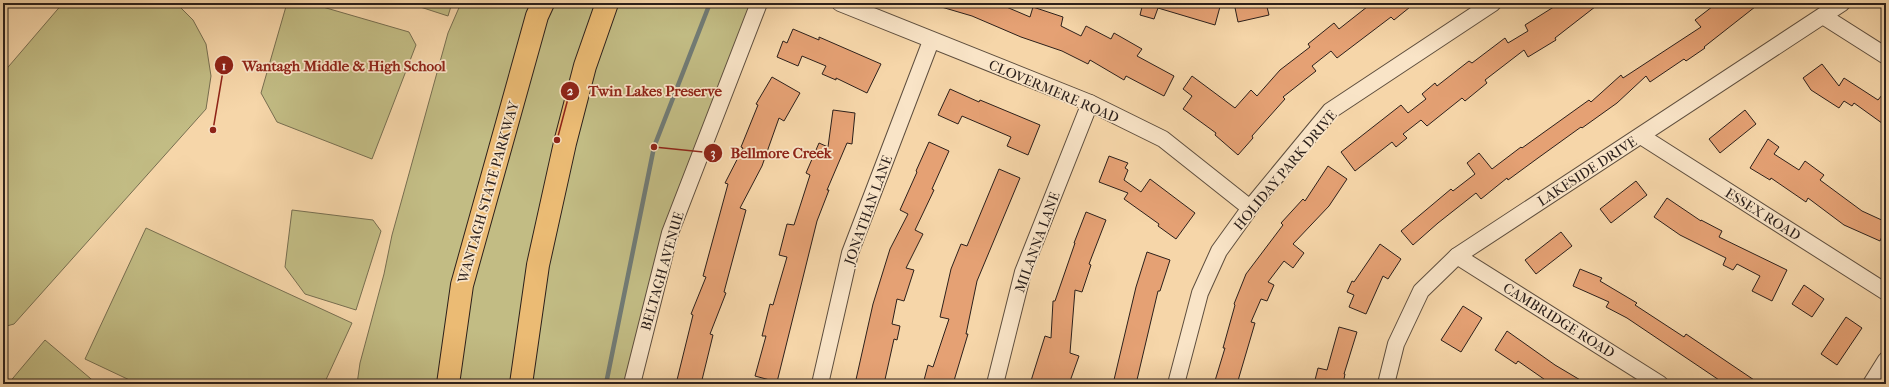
<svg xmlns="http://www.w3.org/2000/svg" width="1889" height="387" font-family="'IM FELL French Canon',serif">
	<style>
		.green { fill: #c2bc84; stroke: #776e50 }
		.lines { fill: none; stroke-linecap: round; stroke-linejoin: round }
		.stream { stroke: #717b75; stroke-width: 4.5 }
		.building { fill: #e5a174; stroke: #2c201b }
		.minor-casing { stroke: #5e4e3e; stroke-width: 18 }
		.highway-casing { stroke: #2c201b; stroke-width: 24 }
		.minor { stroke: #f9e4c7; stroke-width: 16 }
		.highway { stroke: #ebbb74; stroke-width: 22 }
		.labels { text-anchor: middle; stroke-width: 3.5; stroke-linejoin: round; paint-order: stroke }
		.street-label { font-size: 14px; fill: #2c201b; stroke: #f9e4c7 }
		.leader { fill: none; stroke: #8f2418; stroke-width: 1.5 }
		.callout-dot { fill: #8f2418; stroke: #f9e4c7; stroke-width: 1.5 }
		.mark-label { font-size: 12px; text-anchor: middle; font-weight: bold; fill: #fff }
		.callout-label { font-size: 15px; text-anchor: middle; font-weight: bold; fill: #8f2418; stroke: #f9e4c7; stroke-width: 3.5; stroke-linejoin: round; paint-order: stroke }
	</style>
	<rect width="100%" height="100%" fill="#f6d6a9"/>
	<filter id="stains"><feTurbulence type="fractalNoise" baseFrequency=".005" numOctaves="4"/><feColorMatrix values="0 0 0 0 .2 0 0 0 0 .09 0 0 0 0 .02 0 0 0 .5 -.17"/></filter>
	<radialGradient id="worn" r=".72"><stop offset=".6" stop-color="#630" stop-opacity="0"/><stop offset="1" stop-color="#630" stop-opacity=".3"/></radialGradient>
	<g class="green">
		<path d="M63,3H176L193,20L206,44L211,76L206,109L14,324L3,327V73Z"/>
		<path d="M287,3H309L409,32L416,45L372,159L277,122L261,93Z"/>
		<path d="M408,3H452L448,16Z"/>
		<path d="M461,3H759L670,233L632,384H357L360,363L384,274L392,235L448,33Z"/>
		<path d="M292,210L373,220L381,231L356,310L305,294L285,267Z"/>
		<path d="M146,228L352,323L324,384H138L85,359Z"/>
		<path d="M45,340L97,384H8Z"/>
	</g>
	<g class="lines">
		<path class="stream" d="M606,384L654,147L710,3"/>
	</g>
	<g class="building">
		<path d="M938,3H997L1030,17L1033,7L1063,17L1061,26L1081,36L1086,26L1111,39L1114,33L1142,49L1137,56L1174,76L1164,96L1126,76L1124,80L1090,60L1088,64L1062,51L1021,37L972,16L938,6Z"/>
		<path d="M1143,3H1221L1215,25L1158,8L1154,19L1140,15Z"/>
		<path d="M1234,3H1266L1269,15L1238,22Z"/>
		<path d="M1372,3H1415L1394,20L1391,17L1337,58L1331,51L1312,66L1316,71L1283,97L1285,99L1252,136L1253,138L1238,155L1215,135L1216,133L1183,109L1192,96L1183,89L1192,76L1235,108L1251,90L1257,96L1280,70L1310,47L1308,44L1334,23L1339,29Z"/>
		<path d="M1560,3H1600L1555,38L1556,40L1528,57L1524,50L1485,80L1487,83L1465,101L1462,98L1427,126L1421,120L1403,134L1407,138L1396,147L1392,142L1355,171L1341,152L1401,105L1408,113L1426,99L1422,94L1435,83L1437,86L1469,61L1472,63L1505,38L1508,43L1528,31L1525,25Z"/>
		<path d="M1717,3H1760L1704,47L1705,48L1686,61L1684,59L1650,82L1646,76L1617,103L1582,128L1581,127L1538,158L1508,180L1507,178L1481,199L1476,193L1438,223L1413,245L1401,231L1451,189L1453,191L1475,174L1467,163L1479,153L1492,169L1521,147L1522,148L1589,100L1591,102L1621,75L1623,78L1701,27L1695,20Z"/>
		<path d="M793,29L819,40V37L881,64L867,93L836,78V80L822,74L826,66L802,56L798,66L777,57L783,41L787,43Z"/>
		<path d="M1822,64L1839,86L1844,78L1878,100L1886,90V126L1854,103L1852,106L1844,101L1839,108L1811,90L1803,78Z"/>
		<path d="M772,77L800,93L784,121L779,118L762,166L740,208L746,210L724,292L726,293L710,334L713,335L701,384H676L693,315L691,314L706,277L703,276L728,184L725,183L743,148L741,147L758,105L756,104Z"/>
		<path d="M950,89L979,102L980,100L1040,125L1028,155L1007,146L1011,137L962,116L958,124L938,115Z"/>
		<path d="M833,110L855,113L852,144L847,143L827,190H829L817,221L777,382L755,376L766,336H762L770,304L773,305L787,257L779,255L787,224L794,225L810,175L806,173L819,143L828,147Z"/>
		<path d="M1745,110L1756,124L1720,153L1709,139Z"/>
		<path d="M1768,139L1779,147L1774,154L1799,170L1805,161L1824,175L1820,180L1862,211L1886,222V227L1880,241L1844,225L1808,198L1806,202L1771,178L1770,180L1750,168Z"/>
		<path d="M929,142L949,151L932,189L934,190L915,230L923,234L906,268L914,270L904,301L897,299L892,324L900,326L897,340L894,339L884,384H855L873,304L890,249L908,214L900,210L917,172L916,171Z"/>
		<path d="M1109,156L1128,163L1125,168L1128,170L1124,180L1141,192L1150,179L1195,213L1176,239L1158,226L1159,224L1124,199L1128,193L1099,182Z"/>
		<path d="M1328,166L1347,179L1329,206L1293,244L1304,253L1293,268L1284,261L1268,282L1274,285L1267,301L1261,299L1251,322L1255,323L1237,384H1214L1225,348H1223L1235,305L1234,304L1246,274L1283,225L1281,223L1303,199L1305,201Z"/>
		<path d="M999,169L1020,178L977,281L966,334H968L953,384H923L928,365L933,367L949,319L940,317L951,269L961,244L967,246Z"/>
		<path d="M1636,181L1647,195L1611,223L1600,209Z"/>
		<path d="M1667,198L1701,221V220L1722,231L1719,237L1787,270L1772,301L1752,291L1760,276L1737,264L1733,270L1723,265L1726,258L1680,235L1654,217Z"/>
		<path d="M1086,212L1106,220L1089,264L1091,265L1082,292L1075,290L1070,353L1079,356L1069,384H1030L1045,336L1051,338L1053,301H1055L1075,243H1074Z"/>
		<path d="M1561,232L1572,246L1536,274L1525,260Z"/>
		<path d="M1380,244L1401,259L1388,279L1383,276L1366,314L1349,307L1354,295L1347,292L1352,281L1354,282Z"/>
		<path d="M1147,252L1170,260L1160,291H1158L1136,384H1113L1136,287Z"/>
		<path d="M1580,269L1602,278L1600,281L1637,303L1635,305L1684,337L1686,334L1760,384H1725L1627,318L1606,307L1609,302L1573,286Z"/>
		<path d="M1804,285L1824,299L1812,317L1792,304Z"/>
		<path d="M1463,306L1482,318L1461,352L1441,340Z"/>
		<path d="M1846,317L1862,328L1837,365L1821,354Z"/>
		<path d="M1339,327L1357,332L1344,374H1345L1343,384H1314L1318,368L1327,370Z"/>
		<path d="M1507,331L1555,365L1587,384H1551L1518,361L1516,364L1495,350Z"/>
	</g>
	<g class="lines">
		<g class="minor-casing">
			<g id="minor">
				<path d="M840,3L1090,103L1163,139L1250,208"/>
				<path d="M1823,16L1886,56"/>
				<path d="M1641,136L1886,292"/>
				<path d="M1457,256L1660,384"/>
				<path d="M632,384L670,233L759,3"/>
				<path d="M820,384L850,253L931,41"/>
				<path d="M995,384L1023,272L1090,103"/>
				<path d="M1176,384L1200,293L1219,251L1250,208L1330,111L1493,3"/>
				<path d="M1386,384L1396,344L1421,291L1457,256L1842,3"/>
				<path d="M1871,384L1886,360"/>
			</g>
		</g>
		<g class="highway-casing">
			<g id="highway">
				<path d="M448,384L462,285L537,16L543,3"/>
				<path d="M521,384L538,265L565,143L585,66L607,3"/>
			</g>
		</g>
		<use href="#minor" class="minor"/>
		<use href="#highway" class="highway"/>
	</g>
	<g class="labels">
		<g class="street-label">
			<text transform="translate(1054 91) rotate(23)" y="5">CLOVERMERE ROAD</text>
			<text transform="translate(1285 170) rotate(-50)" y="5">HOLIDAY PARK DRIVE</text>
			<text transform="translate(1587 171) rotate(-33)" y="5">LAKESIDE DRIVE</text>
			<text transform="translate(488 192) rotate(-74)" y="5">WANTAGH STATE PARKWAY</text>
			<text transform="translate(868 210) rotate(-70)" y="5">JONATHAN LANE</text>
			<text transform="translate(1763 214) rotate(32)" y="5">ESSEX ROAD</text>
			<text transform="translate(1037 242) rotate(-70)" y="5">MILANNA LANE</text>
			<text transform="translate(662 271) rotate(-74)" y="5">BELTAGH AVENUE</text>
			<text transform="translate(1559 320) rotate(32)" y="5">CAMBRIDGE ROAD</text>
		</g>
	</g>
	<path class="leader" d="M213 130L224 65M557 140L570 91M654 147L713 153"/>
	<g class="callout-dot">
		<circle cx="213" cy="130" r="4"/>
		<circle cx="557" cy="140" r="4"/>
		<circle cx="654" cy="147" r="4"/>
		<circle cx="224" cy="65" r="10"/>
		<circle cx="570" cy="91" r="10"/>
		<circle cx="713" cy="153" r="10"/>
	</g>
	<g class="mark-label">
		<text x="224" y="70">1</text>
		<text x="570" y="95">2</text>
		<text x="713" y="157">3</text>
	</g>
	<g class="callout-label">
		<text x="344" y="71">Wantagh Middle &amp; High School</text>
		<text x="655" y="96">Twin Lakes Preserve</text>
		<text x="781" y="158">Bellmore Creek</text>
	</g>
	<rect width="1889" height="387" fill="none" stroke="#f6d6a9" stroke-width="16"/>
	<rect x="4" y="4" width="1881" height="379" fill="none" stroke="#2c201b" stroke-width="2"/>
	<rect x="8" y="8" width="1873" height="371" fill="none" stroke="#2c201b"/>
	<rect width="100%" height="100%" filter="url(#stains)"/>
	<rect width="100%" height="100%" fill="url(#worn)"/>
</svg>
